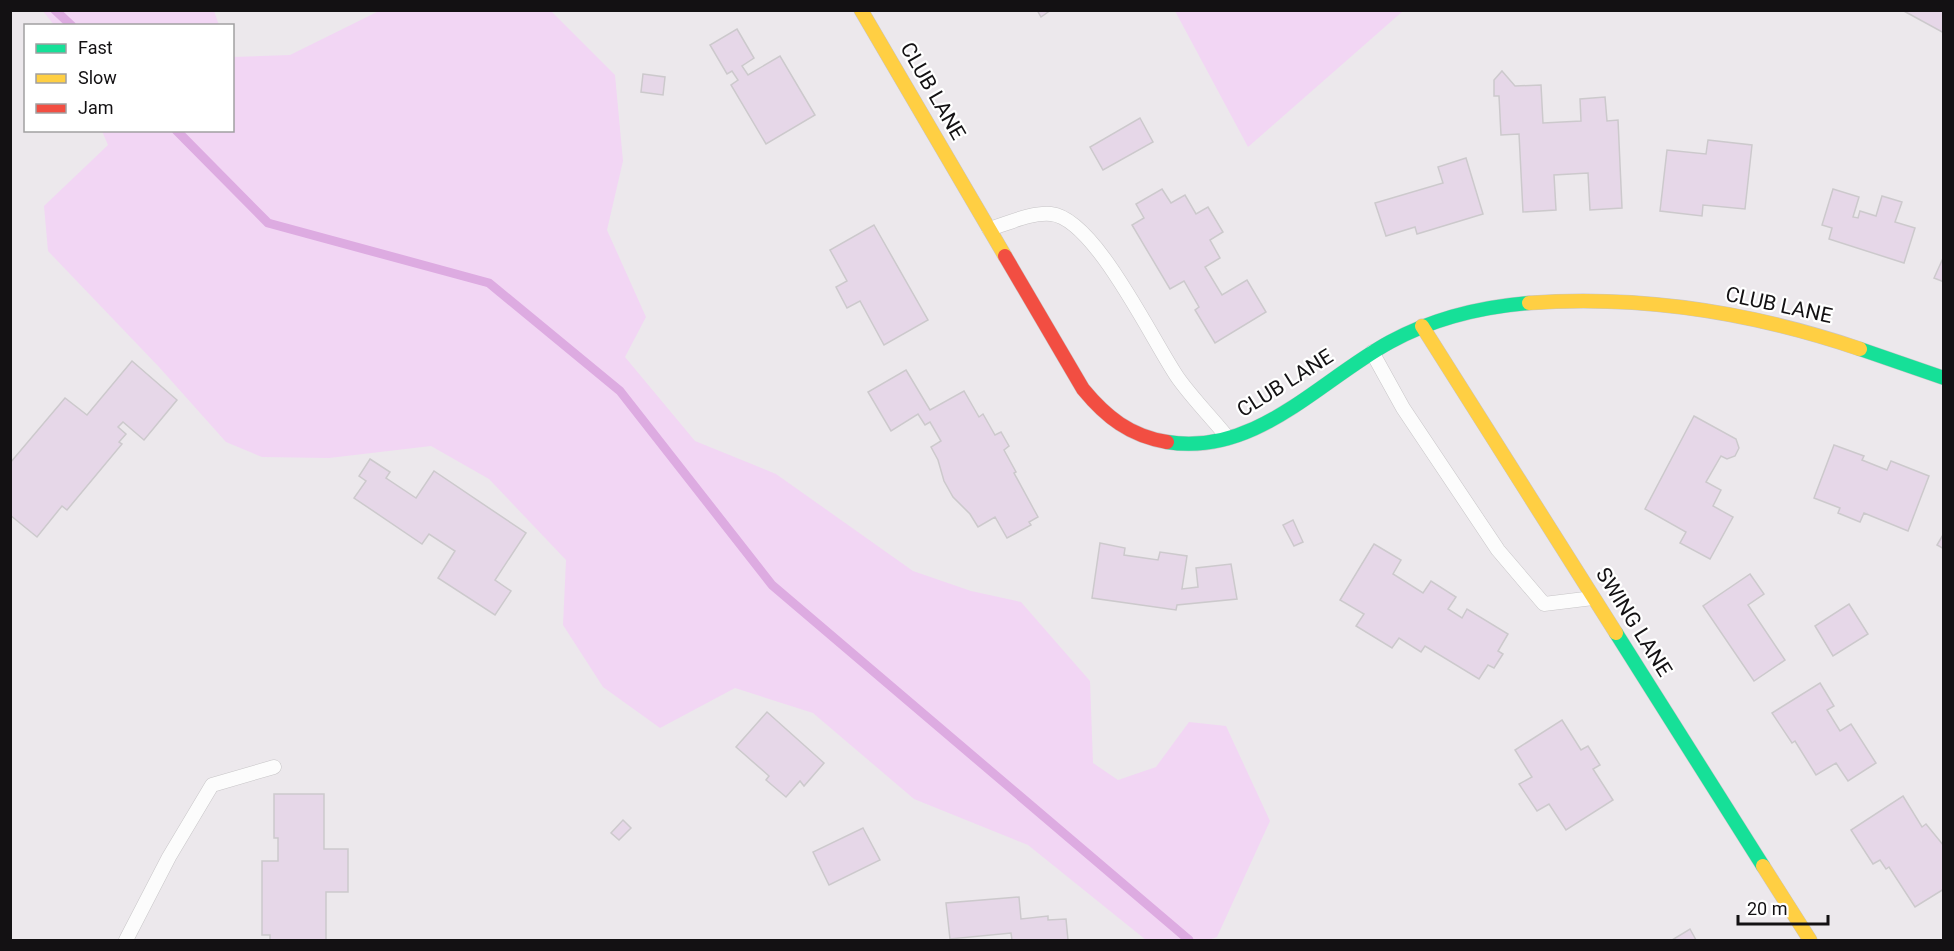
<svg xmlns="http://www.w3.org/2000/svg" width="1954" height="951" font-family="Roboto,sans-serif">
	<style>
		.green { fill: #f2d6f4 }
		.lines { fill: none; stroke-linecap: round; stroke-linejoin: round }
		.stream { stroke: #ddabe1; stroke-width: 9 }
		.building { fill: #e6d7e8; stroke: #ccc9cc; stroke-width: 1.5 }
		.lane-casing { stroke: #c7c5c7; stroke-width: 15 }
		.fast-casing { stroke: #c7c5c7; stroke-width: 15 }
		.slow-casing { stroke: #c7c5c7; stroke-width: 15 }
		.jam-casing { stroke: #c7c5c7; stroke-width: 15 }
		.lane { stroke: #fcfcfc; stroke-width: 14 }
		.fast { stroke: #16e098; stroke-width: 14 }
		.slow { stroke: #ffcf43; stroke-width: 14 }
		.jam { stroke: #f24e42; stroke-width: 14 }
		.labels { text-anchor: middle; stroke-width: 4.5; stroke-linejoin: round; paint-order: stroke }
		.street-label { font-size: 21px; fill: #131113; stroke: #fff }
	</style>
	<rect width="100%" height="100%" fill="#ece8ec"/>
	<g class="green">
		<path d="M381,10L551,11L615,75L623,161L607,230L646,317L625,357L695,441L776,474L913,571L971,591L1021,602L1090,681L1093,763L1118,780L1156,767L1189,722L1226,726L1270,821L1217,937L1208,940H1146L1028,845L914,799L813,713L735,688L660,728L603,687L563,625L566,560L489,479L431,446L329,458L262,457L226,442L159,367L48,251L44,206L108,145L102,131L232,130L233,57L290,55Z"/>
		<path d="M43,11H214L219,25H54Z"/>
		<path d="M1175,11H1403L1248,147Z"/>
	</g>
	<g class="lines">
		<g class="stream">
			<path d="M55,10L72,26"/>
			<path d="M176,130L268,223L489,283L620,391L772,585L1189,940"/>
		</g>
	</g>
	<g class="building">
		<path d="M1037,10H1051L1041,17Z"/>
		<path d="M1902,10H1944V33Z"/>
		<path d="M737,29L754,58L742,66L748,75L780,56L815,115L766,144L731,85L738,80L732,71L727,74L710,45Z"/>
		<path d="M1502,71L1515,86L1541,85L1543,123L1581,121L1580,99L1605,97L1607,121L1618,120L1622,208L1590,210L1588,173L1554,175L1556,210L1523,212L1519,134L1501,135L1499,96H1494V80Z"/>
		<path d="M643,74L665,77L663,95L641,92Z"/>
		<path d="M1140,118L1153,142L1103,170L1090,147Z"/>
		<path d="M1708,140L1752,145L1745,209L1703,205L1702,216L1660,211L1667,150L1706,154Z"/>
		<path d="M1466,158L1483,214L1417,234L1415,227L1386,236L1375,203L1443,183L1438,167Z"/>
		<path d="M1162,189L1171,203L1185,195L1196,214L1208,207L1223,232L1210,240L1220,258L1205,267L1222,295L1247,280L1266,312L1215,343L1195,310L1199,307L1184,281L1170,289L1132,225L1144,218L1136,204Z"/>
		<path d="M1833,189L1859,197L1853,217L1858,218L1860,211L1876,216L1882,196L1902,202L1895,222L1915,228L1904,263L1829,239L1832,228L1822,225Z"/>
		<path d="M874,225L928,320L884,345L860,301L847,308L836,287L847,281L830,250Z"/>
		<path d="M1944,256V282L1934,278Z"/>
		<path d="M132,361L177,400L144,440L123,422L118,427L126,434L119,442L122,444L67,510L62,506L37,537L10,515V463L65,398L87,415Z"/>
		<path d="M906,370L930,410L964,391L979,417L983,414L995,435L1001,432L1009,446L1004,450L1016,472L1014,473L1038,517L1029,522L1031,525L1007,538L995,517L978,527L970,514L953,497L944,481L938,460L931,447L941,441L930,422L925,425L918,414L891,431L868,392Z"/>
		<path d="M1694,416L1736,439L1739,448L1735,456L1727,459L1721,456L1706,482L1721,490L1713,506L1733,517L1710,559L1680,543L1686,532L1645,509Z"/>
		<path d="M1834,445L1864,456L1862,460L1887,470L1891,461L1929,476L1908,531L1864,513L1860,522L1838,513L1840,508L1814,498Z"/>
		<path d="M370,459L390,472L386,478L416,498L434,471L526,533L495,580L511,591L495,615L438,578L455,551L429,534L422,544L354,498L366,481L359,476Z"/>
		<path d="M1293,520L1303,542L1294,546L1283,525Z"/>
		<path d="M1944,533V549L1937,545Z"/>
		<path d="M1100,543L1125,548L1124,555L1158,560L1160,552L1187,556L1182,589L1198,587L1196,568L1231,564L1237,599L1177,605L1176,610L1092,598Z"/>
		<path d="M1374,544L1401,560L1393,574L1423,593L1431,581L1456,597L1448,609L1462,618L1467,609L1508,634L1498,651L1503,654L1494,668L1488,665L1479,679L1425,646L1421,652L1399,638L1392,648L1356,626L1364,614L1340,600Z"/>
		<path d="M1750,574L1764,594L1748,605L1785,660L1754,681L1703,606Z"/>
		<path d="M1849,604L1868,634L1833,656L1815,626Z"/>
		<path d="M1820,683L1834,706L1827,710L1840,731L1851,724L1876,763L1848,781L1836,763L1816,775L1795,741L1792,743L1772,713Z"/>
		<path d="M767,712L824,763L804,786L800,781L786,797L766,780L769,776L736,747Z"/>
		<path d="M1562,720L1581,750L1588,746L1600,765L1593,769L1613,800L1566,830L1549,804L1537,811L1519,784L1532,777L1515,750Z"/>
		<path d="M274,794H324V849H348V892H326V940H270V935H262V861H278V838H274Z"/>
		<path d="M1903,796L1922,827L1926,824L1944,846V889L1915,907L1889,867L1886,869L1880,860L1873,864L1851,830Z"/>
		<path d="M623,820L631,828L619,840L611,833Z"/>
		<path d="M863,828L880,860L829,885L813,852Z"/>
		<path d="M1019,897L1021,919L1048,916V920L1066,919L1068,940H1012L1011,933L950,939L946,903Z"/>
		<path d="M1690,929L1696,940H1672Z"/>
	</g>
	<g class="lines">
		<g class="lane-casing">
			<g id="lane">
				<path d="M989,229C1007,224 1031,212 1051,214C1095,218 1153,342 1178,378C1193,399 1212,418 1228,438"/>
				<path d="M1372,352L1403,408L1498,550L1544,604L1593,598"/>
				<path d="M126,940L169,857L212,785L274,767"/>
			</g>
		</g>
		<g class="fast-casing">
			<g id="fast">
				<path d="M1860,349L1944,378"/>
				<path d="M1167,442C1255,457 1320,380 1390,342C1434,318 1480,307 1529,303"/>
				<path d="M1616,633L1763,866"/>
			</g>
		</g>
		<g class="slow-casing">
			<g id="slow">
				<path d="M861,10L1005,256"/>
				<path d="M1529,303C1641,295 1754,313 1860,349"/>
				<path d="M1422,326L1616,633"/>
				<path d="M1763,866L1810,940"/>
			</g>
		</g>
		<g class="jam-casing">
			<path id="jam" d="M1005,256L1083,389C1106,417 1130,436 1167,442"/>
		</g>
		<use href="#lane" class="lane"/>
		<use href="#fast" class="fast"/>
		<use href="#slow" class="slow"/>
		<use href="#jam" class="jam"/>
	</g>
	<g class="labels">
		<g class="street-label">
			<text transform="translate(933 91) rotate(60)" y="7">CLUB LANE</text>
			<text transform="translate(1779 305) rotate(12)" y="7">CLUB LANE</text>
			<text transform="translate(1285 383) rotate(-32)" y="7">CLUB LANE</text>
			<text transform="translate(1634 622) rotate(58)" y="7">SWING LANE</text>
		</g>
	</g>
	<rect width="1954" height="951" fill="none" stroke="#131113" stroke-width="24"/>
	<rect x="24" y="24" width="210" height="108" fill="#ffffff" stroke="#a1a0a1" stroke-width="1.5"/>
	<rect x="36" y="44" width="30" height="9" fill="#16e098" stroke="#a1a0a1" stroke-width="1.5"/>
	<text x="78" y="54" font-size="18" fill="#131113">Fast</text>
	<rect x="36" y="74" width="30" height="9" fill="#ffcf43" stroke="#a1a0a1" stroke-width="1.5"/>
	<text x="78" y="84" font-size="18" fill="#131113">Slow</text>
	<rect x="36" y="104" width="30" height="9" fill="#f24e42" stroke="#a1a0a1" stroke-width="1.5"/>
	<text x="78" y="114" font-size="18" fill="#131113">Jam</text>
	<path d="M1738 915v9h90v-9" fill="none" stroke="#131113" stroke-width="3"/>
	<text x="1747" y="915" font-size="18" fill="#131113" stroke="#ffffff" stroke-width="4.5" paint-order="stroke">20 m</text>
</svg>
